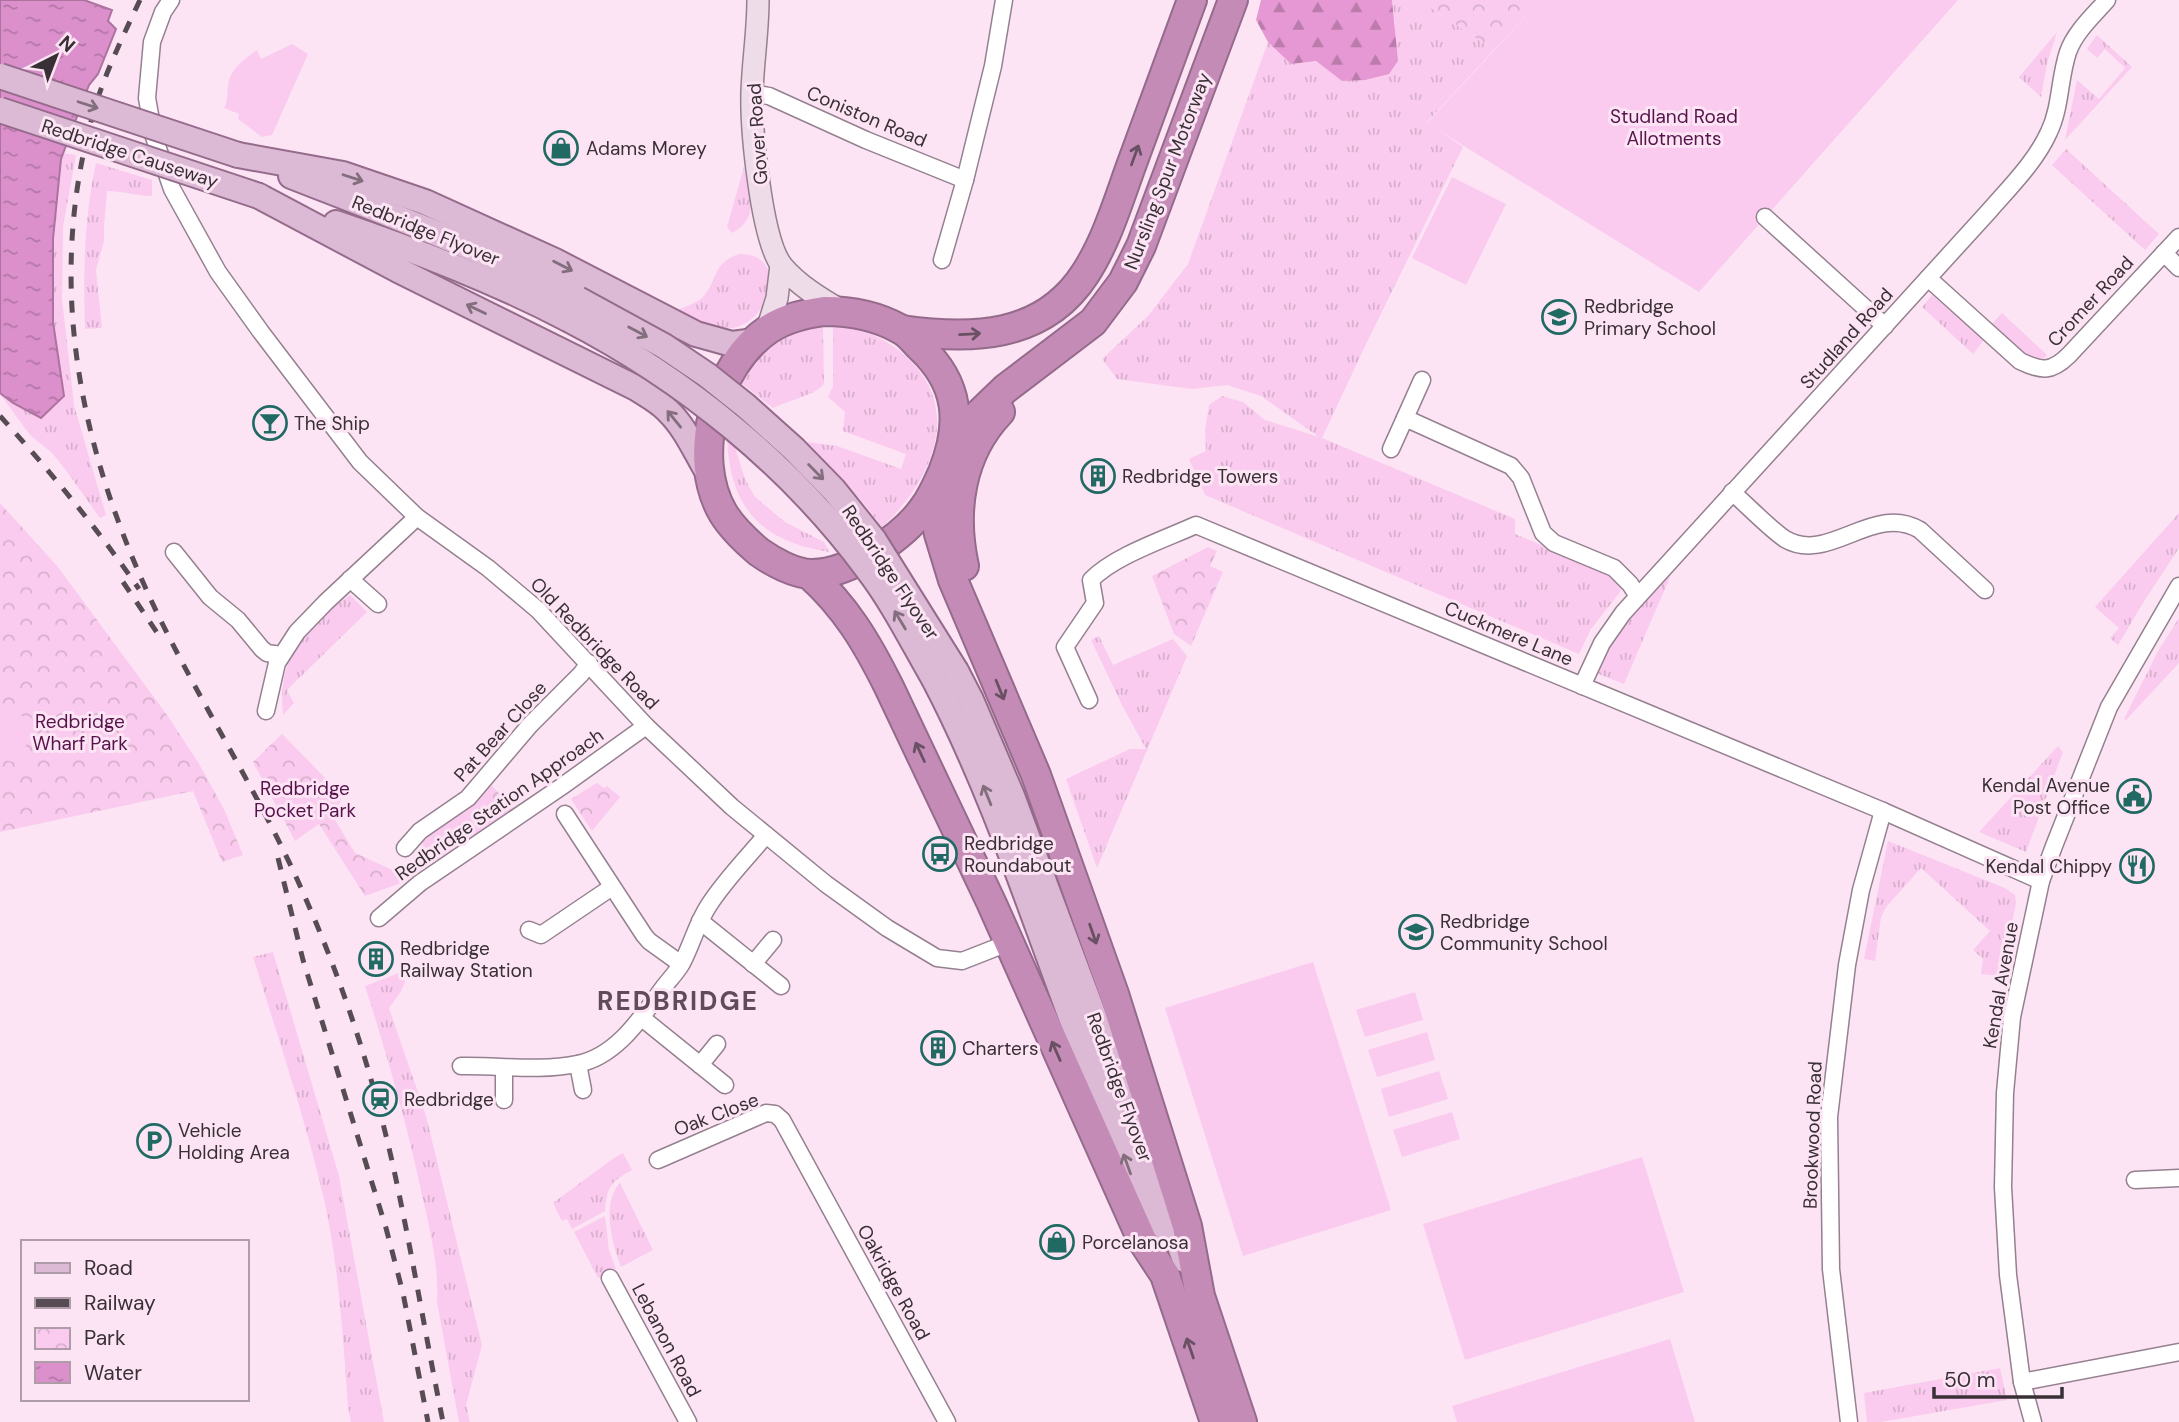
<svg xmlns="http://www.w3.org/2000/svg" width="2179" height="1422" font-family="'DM Sans',sans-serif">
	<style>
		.grass { fill: url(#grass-tufts) }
		.forest { fill: url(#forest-firs) }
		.park { fill: url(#park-crowns) }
		.garden { fill: #facbee }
		.water { fill: url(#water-ripples); stroke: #ab739e; stroke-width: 2 }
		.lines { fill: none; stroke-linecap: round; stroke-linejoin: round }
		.street-casing { stroke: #958090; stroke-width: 19 }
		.secondary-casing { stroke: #958090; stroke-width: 24 }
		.primary-casing { stroke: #946b8a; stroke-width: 28 }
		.highway-casing { stroke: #946b8a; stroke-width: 32 }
		.street { stroke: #fff; stroke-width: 16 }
		.secondary { stroke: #eedce9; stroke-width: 21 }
		.primary { stroke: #dcb9d4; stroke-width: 24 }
		.highway { stroke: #c58bb7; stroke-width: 28 }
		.rail { stroke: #584c54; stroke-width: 5; stroke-dasharray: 12 12; stroke-linecap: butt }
		.primary-bridge-casing { stroke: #946b8a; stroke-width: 28; stroke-linecap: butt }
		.primary-bridge { stroke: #dcb9d4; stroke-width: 24 }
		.oneway { stroke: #826e7d }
		.oneway2 { stroke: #6a5063 }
		.labels { text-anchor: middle; stroke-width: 6; stroke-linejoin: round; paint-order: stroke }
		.street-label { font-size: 19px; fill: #393036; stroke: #fce4f5 }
		.park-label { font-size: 19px; fill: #56134b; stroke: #fce4f5 }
		.poi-label { font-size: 19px; fill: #393036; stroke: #fce4f5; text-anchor: start }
		.district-label { font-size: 26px; font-weight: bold; letter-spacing: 2px; fill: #5f4b5a; stroke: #fce4f5 }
	</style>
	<defs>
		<pattern id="grass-tufts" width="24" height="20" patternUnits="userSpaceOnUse" patternTransform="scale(1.75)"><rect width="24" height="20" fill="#facbee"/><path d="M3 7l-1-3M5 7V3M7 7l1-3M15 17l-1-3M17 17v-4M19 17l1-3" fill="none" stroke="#d7afcd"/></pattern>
		<pattern id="forest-firs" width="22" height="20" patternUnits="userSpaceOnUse" patternTransform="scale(1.75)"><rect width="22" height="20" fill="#e598d3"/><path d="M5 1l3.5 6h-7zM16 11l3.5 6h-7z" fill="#bb7cac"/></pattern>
		<pattern id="park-crowns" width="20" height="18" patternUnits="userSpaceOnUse" patternTransform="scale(1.75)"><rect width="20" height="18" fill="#facbee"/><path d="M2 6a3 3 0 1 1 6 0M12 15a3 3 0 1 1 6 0" fill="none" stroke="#d7afcd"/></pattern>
		<pattern id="water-ripples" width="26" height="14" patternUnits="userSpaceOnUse" patternTransform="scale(1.75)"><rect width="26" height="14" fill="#dc90cb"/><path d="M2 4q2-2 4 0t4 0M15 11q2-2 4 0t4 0" fill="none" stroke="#b376a6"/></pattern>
	</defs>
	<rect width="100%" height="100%" fill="#fce4f5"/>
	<g class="grass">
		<path d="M1392,0H1419L1494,50L1427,122L1463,147L1367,342L1322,438L1515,519V534L1617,577L1622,584L1620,592L1591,629L1579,654L1205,495L1189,459L1206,451L1205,431L1209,405L1222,396L1243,402L1265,420L1319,437L1261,396L1227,385L1192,389L1117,379L1102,359L1148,316L1188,264L1268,42L1291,64L1316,61L1342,81L1395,25Z"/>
		<path d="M2057,32L2047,64L2041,97L2019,77Z"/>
		<path d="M2097,35L2132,67L2065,140L2077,80L2099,99L2125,68L2105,49L2097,58L2087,49Z"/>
		<path d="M2066,149L2159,234L2145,250L2052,165Z"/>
		<path d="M63,153L76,155L63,227L62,299L74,405L106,515L100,518L65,469L52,453L30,435L0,394L41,418L64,396L53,322V239L61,159Z"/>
		<path d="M96,163L152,180V196C137,196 122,191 107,191L104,227V241L96,270L102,328L85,329C83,274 84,218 96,163Z"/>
		<path d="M744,167C749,193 761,218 732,233L727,227Z"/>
		<path d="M739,254C795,253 768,336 719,328C704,326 691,317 678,310C685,306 698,303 703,297C718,280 712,263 739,254Z"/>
		<path d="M1932,295L1984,340L1973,354L1922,307Z"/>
		<path d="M2002,313L2047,355L2040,363H2034L1990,326Z"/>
		<path d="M833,326C856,326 878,335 897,349C966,401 936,477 882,527L860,499L807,442L837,446L901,469L906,454L843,431L845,412L828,397L833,386Z"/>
		<path d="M823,327L824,384C815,395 787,401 773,408L741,383C760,346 782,332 823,327Z"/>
		<path d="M727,438L734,444L745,479L755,497L785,522L824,542L829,552C761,541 730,509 727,438Z"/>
		<path d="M2179,513V548L2143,603L2118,645L2110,638L2119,628L2095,607Z"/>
		<path d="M1667,574L1670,577L1624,684L1596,673L1620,628Z"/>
		<path d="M350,595L367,612L287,690L294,703L283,715C277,657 304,627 350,595Z"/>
		<path d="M2179,618V663L2126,720L2124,719L2158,651Z"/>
		<path d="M1099,636L1113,665L1173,639L1187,656L1097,868L1066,779L1130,749H1146L1123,707L1091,640Z"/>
		<path d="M2058,746L2063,752L2026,852L1979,832Z"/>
		<path d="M1888,841L2005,888L2015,895L2016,904L2000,976L1981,974L1983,959L1973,950L1990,931L1921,868L1886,907L1881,917L1875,961L1864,959Z"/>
		<path d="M273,952L339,1176L384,1422H351L348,1407C343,1338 339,1267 324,1199C305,1118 278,1037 253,957Z"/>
		<path d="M402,972L405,982L400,993L389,1008L426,1116L482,1345L466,1405L470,1422H459L437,1302C439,1266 430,1230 422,1195C407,1124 387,1055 365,986Z"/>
		<path d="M623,1153L632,1170C610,1182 607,1187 605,1211L572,1229L567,1219L562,1221L553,1203L614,1158Z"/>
		<path d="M620,1183L653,1250L621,1267C612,1245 601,1202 620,1183Z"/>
		<path d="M605,1216L609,1250L616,1269L598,1278L574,1232Z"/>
		<path d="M2000,1368L2007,1400L1881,1422H1867L1864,1393Z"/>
	</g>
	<path class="forest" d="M1261,0H1392L1398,61L1389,74L1365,80L1342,81L1316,61L1291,64L1268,42L1256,20Z"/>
	<g class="park">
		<path d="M1419,0H1541L1494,50Z"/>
		<path d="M0,503L58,567L167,715L198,762L224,809L243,855L222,862L193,791L0,832Z"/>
		<path d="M1208,547L1217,551L1210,566L1223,572L1191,646L1174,634L1152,576Z"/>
		<path d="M282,734L342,795L335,820L355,853L399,873L401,883L365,896L319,824L295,841L253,762Z"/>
		<path d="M597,783L604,788L607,786L620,797L592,831L571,799Z"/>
		<path d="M490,784L514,808L438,861L427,854L422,846L424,838L473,801Z"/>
	</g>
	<g class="garden">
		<path d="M1541,0H1958L1699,292L1427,123Z"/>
		<path d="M292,44L308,54L272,135L262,137L238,119L239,114L224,108C228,100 227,95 228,86C230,68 244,60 257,50L261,59Z"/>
		<path d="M1452,177L1506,204L1466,285L1412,258Z"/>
		<path d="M0,711L32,718L22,764L0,759Z"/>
		<path d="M1313,962L1391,1210L1243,1256L1165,1008Z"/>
		<path d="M1415,992L1423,1020L1365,1037L1356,1010Z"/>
		<path d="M1427,1032L1435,1060L1377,1077L1368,1050Z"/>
		<path d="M1439,1071L1448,1099L1389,1117L1381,1089Z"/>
		<path d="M1452,1112L1460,1139L1402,1157L1393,1130Z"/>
		<path d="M1642,1157L1684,1292L1465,1360L1423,1224Z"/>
		<path d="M1670,1339L1695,1422H1457L1452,1406Z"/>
	</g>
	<path class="water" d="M0,0H84L112,10L108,21L116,29L98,74L89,85L61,159L53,239V322L64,396L41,418L13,403L0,393Z"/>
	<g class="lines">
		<g class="street-casing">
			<g id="street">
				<path d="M171,0L163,12L152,42L147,98L154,137L172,189L218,272L261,332L360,462L417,517L488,568L538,610L646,726L732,807L826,884L887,928L937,958L962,961L1008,943"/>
				<path d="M752,93L769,96L866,140L965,180L993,66L1004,0"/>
				<path d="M1765,217L1885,326"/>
				<path d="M2164,253L2179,268"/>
				<path d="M942,260L965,180"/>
				<path d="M1928,278L2020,361C2041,371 2051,373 2069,355L2179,237"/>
				<path d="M1422,380L1405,418L1511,466L1521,478L1543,533L1554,543L1614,568L1630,584L1638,596"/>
				<path d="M1391,449L1405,418"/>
				<path d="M1732,492C1747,505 1770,529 1785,539C1829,565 1873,502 1920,530L1985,590"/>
				<path d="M174,552L210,597L238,620L262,649L267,653L281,655"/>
				<path d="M350,579L378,604"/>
				<path d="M1582,686L1602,643L1623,613L1990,210C2011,186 2036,161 2049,132C2061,107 2059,79 2068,52C2075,32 2093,16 2107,0"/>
				<path d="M1089,700L1065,647L1095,603L1091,580C1114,556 1165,539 1196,525L1883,811L2041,881"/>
				<path d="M266,711L277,663L297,632L326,602L417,517"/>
				<path d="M565,814L644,935L649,941L681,964"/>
				<path d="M405,848L420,831L468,798L530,725L581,674L589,663"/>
				<path d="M379,918L420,883L561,787L646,726"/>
				<path d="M700,921L781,986"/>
				<path d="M529,930L541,935L612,887"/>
				<path d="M753,964L773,940"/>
				<path d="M642,1018L725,1085"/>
				<path d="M578,1064L583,1090"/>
				<path d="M700,1065L717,1044"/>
				<path d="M461,1066C499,1065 538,1072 577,1064C616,1057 641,1018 663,988C669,980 677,972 682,963C692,944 697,923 709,905C725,880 747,858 766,835"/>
				<path d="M504,1069V1100"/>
				<path d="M658,1160L766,1113L775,1114L782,1120L947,1422"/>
				<path d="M2135,1180L2179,1178"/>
				<path d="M610,1278L688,1422"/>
				<path d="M2022,1382L2179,1352"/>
				<path d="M1849,1422L1831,1269L1829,1117L1847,965L1861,890L1883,811"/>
				<path d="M2033,1422L2022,1382L2008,1275L2003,1187L2005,1093L2012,1017L2041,881L2054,846L2109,707L2179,586"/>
			</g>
		</g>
		<g class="secondary-casing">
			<g id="secondary">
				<path d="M758,0C758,31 753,61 752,92C751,128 761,239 782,266C798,285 821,299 842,311"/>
				<path d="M767,330L777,298L781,265"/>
			</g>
		</g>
		<g class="primary-casing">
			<g id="primary">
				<path d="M238,155L343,174L425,202L555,261L696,334L732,344L755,341"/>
				<path d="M291,176C388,214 486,250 578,299"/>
				<path d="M259,196L398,270L636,388C647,395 659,401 668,411C686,428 697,455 710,476"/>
				<path d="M336,223C415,250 493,280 568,319"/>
				<path d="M956,671L971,700L1012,796L1185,1260"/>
				<path d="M934,679C988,782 1025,893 1065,1001C1094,1081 1127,1160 1154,1241"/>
			</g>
		</g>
		<g class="highway-casing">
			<g id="highway">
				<path d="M824,311C850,311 877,316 900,329C908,333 914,341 920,347C960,384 962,424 943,472C937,485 932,498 923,509C911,526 893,540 876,551C857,563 835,574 812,574C795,574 773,562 759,552C746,541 732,528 723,513C690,457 715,365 769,329C786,318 804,314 824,311Z"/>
				<path d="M902,330C970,340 1043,339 1085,274C1106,242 1118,202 1131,166C1151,111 1172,55 1192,0"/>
				<path d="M954,438L1005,389L1093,322L1123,282L1141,246L1233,0"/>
				<path d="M931,497L939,534L953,580L1036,775L1114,994L1187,1226L1200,1296L1242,1422"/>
				<path d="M964,566C952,511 960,454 1000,412"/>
				<path d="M809,574C846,607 867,643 889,687L991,902L1142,1240L1165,1275L1215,1422"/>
			</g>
		</g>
		<use href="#street" class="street"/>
		<use href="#secondary" class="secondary"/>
		<use href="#primary" class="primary"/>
		<use href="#highway" class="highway"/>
		<g class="rail">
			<path d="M140,0C124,34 107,69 96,104C42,284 81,458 162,623C209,718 267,807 308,904C345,989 374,1079 394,1170C412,1253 426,1338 443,1422"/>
			<path d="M0,416C50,471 97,528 139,589"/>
			<path d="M123,582L160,637"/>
			<path d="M278,858L303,960L386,1228L403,1293L428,1422"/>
		</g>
		<g class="primary-bridge-casing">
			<g id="primary-bridge">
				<path d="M0,76L238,155"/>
				<path d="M0,110L259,196"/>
				<path d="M578,299L664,346L707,375L746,406L794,449L834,490L874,540L956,671"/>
				<path d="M568,319C684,379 791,465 868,570C894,604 913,643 934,679"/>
			</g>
		</g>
		<use href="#primary-bridge" class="primary-bridge"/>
	</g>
	<defs><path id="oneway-shaft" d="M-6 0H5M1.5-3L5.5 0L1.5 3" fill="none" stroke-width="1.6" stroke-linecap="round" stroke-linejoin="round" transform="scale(1.75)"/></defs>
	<g class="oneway">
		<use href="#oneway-shaft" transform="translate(88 105) rotate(18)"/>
		<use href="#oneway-shaft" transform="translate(353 178) rotate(18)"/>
		<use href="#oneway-shaft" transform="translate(563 266) rotate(27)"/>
		<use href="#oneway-shaft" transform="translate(476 309) rotate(-154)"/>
		<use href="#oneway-shaft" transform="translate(638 332) rotate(28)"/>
		<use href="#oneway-shaft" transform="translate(674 419) rotate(-129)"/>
		<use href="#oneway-shaft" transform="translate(816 472) rotate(45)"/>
		<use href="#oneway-shaft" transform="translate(900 620) rotate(-121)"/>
		<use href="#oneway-shaft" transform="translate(987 795) rotate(-112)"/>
		<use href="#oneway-shaft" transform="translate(1127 1164) rotate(-110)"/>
	</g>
	<g class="oneway2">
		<use href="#oneway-shaft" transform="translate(1135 155) rotate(-70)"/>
		<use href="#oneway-shaft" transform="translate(970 334) rotate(-3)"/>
		<use href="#oneway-shaft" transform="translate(1000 690) rotate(68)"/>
		<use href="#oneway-shaft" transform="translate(920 752) rotate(-115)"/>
		<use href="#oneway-shaft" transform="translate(1093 934) rotate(71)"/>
		<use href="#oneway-shaft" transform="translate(1056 1051) rotate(-114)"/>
		<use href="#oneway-shaft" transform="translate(1190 1348) rotate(-109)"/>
	</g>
	<defs>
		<g id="shop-ring" transform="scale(1.75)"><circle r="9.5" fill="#fce4f5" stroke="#206a63" stroke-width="1.5"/><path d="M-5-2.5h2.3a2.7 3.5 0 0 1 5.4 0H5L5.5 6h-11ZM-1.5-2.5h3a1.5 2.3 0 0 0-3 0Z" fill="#206a63"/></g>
		<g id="school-ring" transform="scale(1.75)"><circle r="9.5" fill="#fce4f5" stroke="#206a63" stroke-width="1.5"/><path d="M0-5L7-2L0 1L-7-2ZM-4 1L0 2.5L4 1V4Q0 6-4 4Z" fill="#206a63"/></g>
		<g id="bar-ring" transform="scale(1.75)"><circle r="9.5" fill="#fce4f5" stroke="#206a63" stroke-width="1.5"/><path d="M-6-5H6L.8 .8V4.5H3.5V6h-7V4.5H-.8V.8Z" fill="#206a63"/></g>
		<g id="building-ring" transform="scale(1.75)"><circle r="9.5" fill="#fce4f5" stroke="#206a63" stroke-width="1.5"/><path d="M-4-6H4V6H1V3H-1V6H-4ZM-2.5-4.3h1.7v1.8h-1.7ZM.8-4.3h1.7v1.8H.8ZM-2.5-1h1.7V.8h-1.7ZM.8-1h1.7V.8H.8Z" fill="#206a63"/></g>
		<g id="civic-ring" transform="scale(1.75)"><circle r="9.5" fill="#fce4f5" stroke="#206a63" stroke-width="1.5"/><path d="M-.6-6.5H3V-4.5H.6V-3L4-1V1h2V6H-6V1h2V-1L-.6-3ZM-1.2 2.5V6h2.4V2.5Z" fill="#206a63"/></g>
		<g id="bus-ring" transform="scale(1.75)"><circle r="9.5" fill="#fce4f5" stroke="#206a63" stroke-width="1.5"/><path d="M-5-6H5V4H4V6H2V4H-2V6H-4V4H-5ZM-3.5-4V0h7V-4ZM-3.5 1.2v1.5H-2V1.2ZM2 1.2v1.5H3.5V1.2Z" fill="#206a63"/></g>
		<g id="restaurant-ring" transform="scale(1.75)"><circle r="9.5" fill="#fce4f5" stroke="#206a63" stroke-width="1.5"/><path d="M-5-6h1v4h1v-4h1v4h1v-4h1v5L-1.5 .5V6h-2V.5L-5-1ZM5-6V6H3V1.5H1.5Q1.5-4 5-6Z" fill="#206a63"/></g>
		<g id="station-ring" transform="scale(1.75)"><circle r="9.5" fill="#fce4f5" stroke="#206a63" stroke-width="1.5"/><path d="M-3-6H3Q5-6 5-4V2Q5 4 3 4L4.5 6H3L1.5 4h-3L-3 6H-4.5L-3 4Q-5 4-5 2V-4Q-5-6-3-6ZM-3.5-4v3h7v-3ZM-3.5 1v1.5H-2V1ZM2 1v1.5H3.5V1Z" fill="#206a63"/></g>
		<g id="parking-ring" transform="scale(1.75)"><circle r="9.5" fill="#fce4f5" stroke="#206a63" stroke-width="1.5"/><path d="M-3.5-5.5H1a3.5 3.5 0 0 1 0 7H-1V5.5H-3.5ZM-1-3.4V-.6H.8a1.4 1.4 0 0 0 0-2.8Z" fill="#206a63"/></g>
	</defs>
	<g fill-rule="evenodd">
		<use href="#shop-ring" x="561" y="148"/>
		<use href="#school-ring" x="1559" y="317"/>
		<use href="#bar-ring" x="270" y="423"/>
		<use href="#building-ring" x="1098" y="476"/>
		<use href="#civic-ring" x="2134" y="796"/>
		<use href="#bus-ring" x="940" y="854"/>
		<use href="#restaurant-ring" x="2137" y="866"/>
		<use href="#school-ring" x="1416" y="932"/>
		<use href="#building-ring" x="376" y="959"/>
		<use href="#building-ring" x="938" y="1048"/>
		<use href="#station-ring" x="380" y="1099"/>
		<use href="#parking-ring" x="154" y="1141"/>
		<use href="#shop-ring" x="1057" y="1242"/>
	</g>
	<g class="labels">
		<g class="street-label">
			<text transform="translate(867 116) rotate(23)" y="7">Coniston Road</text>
			<text transform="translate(757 134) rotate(-94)" y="7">Gover Road</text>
			<text transform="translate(130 153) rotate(18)" y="7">Redbridge Causeway</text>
			<text transform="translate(1167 171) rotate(-69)" y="7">Nursling Spur Motorway</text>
			<text transform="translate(426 230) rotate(22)" y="7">Redbridge Flyover</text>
			<text transform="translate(2090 301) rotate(-47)" y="7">Cromer Road</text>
			<text transform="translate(1846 338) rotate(-48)" y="7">Studland Road</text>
			<text transform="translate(891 572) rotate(56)" y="7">Redbridge Flyover</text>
			<text transform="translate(1509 633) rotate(23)" y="7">Cuckmere Lane</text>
			<text transform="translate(595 643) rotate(46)" y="7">Old Redbridge Road</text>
			<text transform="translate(500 731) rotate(-48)" y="7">Pat Bear Close</text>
			<text transform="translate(499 804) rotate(-35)" y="7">Redbridge Station Approach</text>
			<text transform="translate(2000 985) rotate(-80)" y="7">Kendal Avenue</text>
			<text transform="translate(1120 1087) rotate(70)" y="7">Redbridge Flyover</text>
			<text transform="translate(716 1114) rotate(-21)" y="7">Oak Close</text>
			<text transform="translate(1812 1135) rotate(-88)" y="7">Brookwood Road</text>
			<text transform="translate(894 1282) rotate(61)" y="7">Oakridge Road</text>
			<text transform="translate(667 1340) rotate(62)" y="7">Lebanon Road</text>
		</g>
		<g class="park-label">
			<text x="1674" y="123">Studland Road<tspan x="1674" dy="22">Allotments</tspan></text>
			<text x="80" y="728">Redbridge<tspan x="80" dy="22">Wharf Park</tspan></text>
			<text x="305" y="795">Redbridge<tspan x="305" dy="22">Pocket Park</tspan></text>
		</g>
		<g class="poi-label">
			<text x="586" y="155">Adams Morey</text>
			<text x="1584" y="313">Redbridge<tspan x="1584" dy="22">Primary School</tspan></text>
			<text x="294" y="430">The Ship</text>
			<text x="1122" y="483">Redbridge Towers</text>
			<text x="2110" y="792" text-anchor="end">Kendal Avenue<tspan x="2110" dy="22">Post Office</tspan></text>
			<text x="964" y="850">Redbridge<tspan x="964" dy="22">Roundabout</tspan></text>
			<text x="2112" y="873" text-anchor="end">Kendal Chippy</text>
			<text x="1440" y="928">Redbridge<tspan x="1440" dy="22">Community School</tspan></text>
			<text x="400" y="955">Redbridge<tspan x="400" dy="22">Railway Station</tspan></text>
			<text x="962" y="1055">Charters</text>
			<text x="404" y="1106">Redbridge</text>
			<text x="178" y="1137">Vehicle<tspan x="178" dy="22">Holding Area</tspan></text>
			<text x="1082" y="1249">Porcelanosa</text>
		</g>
		<g class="district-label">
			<text x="678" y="1010">REDBRIDGE</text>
		</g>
	</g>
	<rect x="21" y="1240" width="228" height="161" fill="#fce4f5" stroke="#ae9ca9" stroke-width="2"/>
	<rect x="35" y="1263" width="35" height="10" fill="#dcb9d4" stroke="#ae9ca9" stroke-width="2"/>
	<text x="84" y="1275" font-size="21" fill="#393036">Road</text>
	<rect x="35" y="1298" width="35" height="10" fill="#584c54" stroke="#ae9ca9" stroke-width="2"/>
	<text x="84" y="1310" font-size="21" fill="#393036">Railway</text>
	<rect x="35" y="1328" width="35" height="21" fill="url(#park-crowns)" stroke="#ae9ca9" stroke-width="2"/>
	<text x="84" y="1345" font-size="21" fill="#393036">Park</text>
	<rect x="35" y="1362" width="35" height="21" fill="url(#water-ripples)" stroke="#ae9ca9" stroke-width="2"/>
	<text x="84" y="1380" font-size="21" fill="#393036">Water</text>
	<g transform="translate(56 56) rotate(42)" stroke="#fce4f5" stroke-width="5" paint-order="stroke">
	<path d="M0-5L12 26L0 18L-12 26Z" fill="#393036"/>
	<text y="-10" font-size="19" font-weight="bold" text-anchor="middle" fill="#393036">N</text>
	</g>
	<path d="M1934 1387v10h128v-10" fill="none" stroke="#393036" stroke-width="3.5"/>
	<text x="1944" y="1387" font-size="21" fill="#393036" stroke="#fce4f5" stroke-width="5" paint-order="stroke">50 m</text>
</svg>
